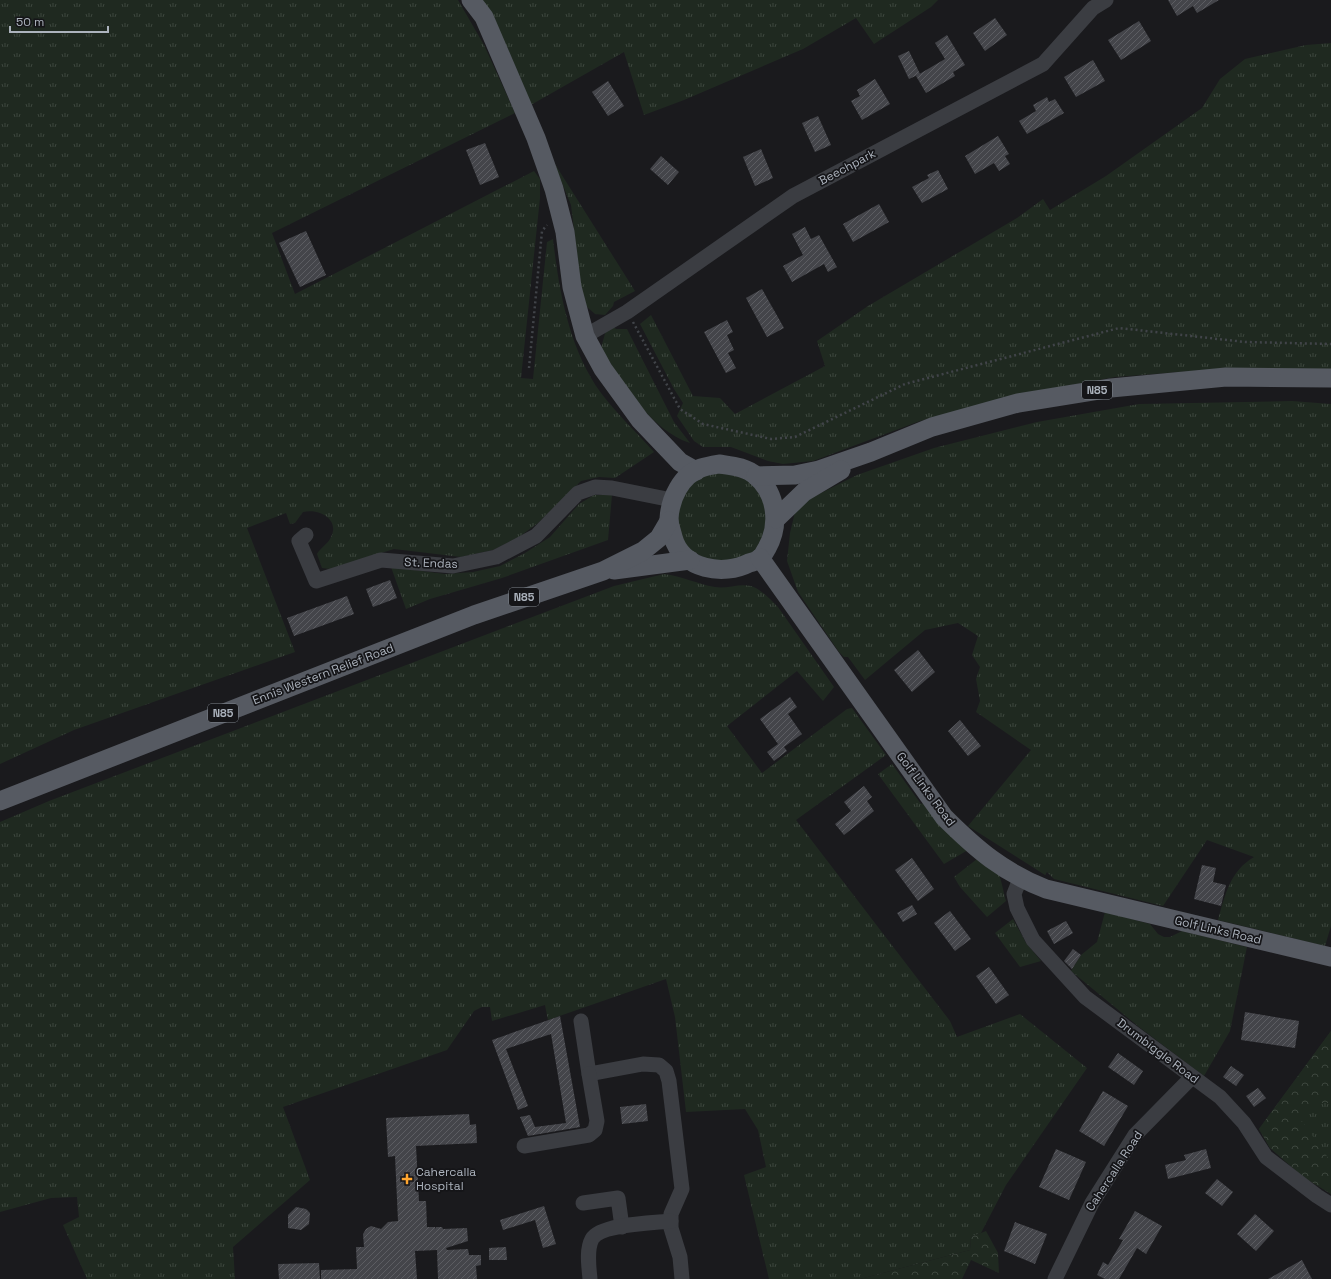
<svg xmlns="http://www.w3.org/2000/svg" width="1331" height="1279" font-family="'Space Grotesk',sans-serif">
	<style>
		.grass { fill: url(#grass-tufts) }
		.forest { fill: url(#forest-crowns) }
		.building { fill: url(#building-hatch) }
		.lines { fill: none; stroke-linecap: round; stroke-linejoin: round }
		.path { stroke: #414449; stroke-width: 2.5; stroke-dasharray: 2 3; stroke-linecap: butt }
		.minor { stroke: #3b3d42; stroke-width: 15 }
		.major { stroke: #565a62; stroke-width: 19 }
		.poi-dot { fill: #ffa630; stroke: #151518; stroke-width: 1.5 }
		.labels { text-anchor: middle; stroke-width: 3.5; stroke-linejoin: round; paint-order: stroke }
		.shield { fill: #151518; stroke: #7f848c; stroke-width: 1 }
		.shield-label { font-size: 11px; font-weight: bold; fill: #acb3bd }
		.street-label { font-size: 12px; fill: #acb3bd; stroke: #151518 }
		.poi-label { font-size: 12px; fill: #acb3bd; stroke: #151518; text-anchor: start }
	</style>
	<defs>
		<pattern id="grass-tufts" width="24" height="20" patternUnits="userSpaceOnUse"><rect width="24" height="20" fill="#1f2920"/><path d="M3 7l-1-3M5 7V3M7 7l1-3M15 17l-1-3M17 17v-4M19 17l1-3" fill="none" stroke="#3d463e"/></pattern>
		<pattern id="forest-crowns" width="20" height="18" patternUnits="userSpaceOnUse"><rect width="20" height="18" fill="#1f2920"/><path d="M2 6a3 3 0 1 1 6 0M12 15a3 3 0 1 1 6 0" fill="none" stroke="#3d463e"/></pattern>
		<pattern id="building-hatch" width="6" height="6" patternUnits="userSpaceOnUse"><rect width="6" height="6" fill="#44454a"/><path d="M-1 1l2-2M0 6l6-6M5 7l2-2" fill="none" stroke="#5c5d62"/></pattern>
	</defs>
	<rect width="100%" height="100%" fill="#1a1a1d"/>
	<g class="grass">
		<path d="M0,0H458L484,45L515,113L272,233L295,294L534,171L540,179V198L521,378L533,379L547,242L553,239C559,291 569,349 601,393C617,414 636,432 654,452L615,478L599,477L581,481L538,523L519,537L493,550L461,557L394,549L330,569L322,568L317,554C321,547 328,544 331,537C340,519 319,508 303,512L295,523L290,524L286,513L247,528L295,652L74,730L0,764Z"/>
		<path d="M479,0H938L931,7L874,44L856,18L803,49L684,100L644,115L624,52L529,106Z"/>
		<path d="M1331,43V371L1232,368L1115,377L1012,396L920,421L813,461L783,464L768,461L731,447H703L694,441L677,416L683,403L674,389L640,324L651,315L693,396L720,398L735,414L825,366L817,341L868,306L1017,218L1043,199L1050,210L1106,176L1202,108L1220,79L1245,59L1306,45Z"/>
		<path d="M553,161L635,291L614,302L613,306L605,315L595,314L586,306L581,287L571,205Z"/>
		<path d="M613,326L616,329H627L674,422L690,443C650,430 622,382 601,348L606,330Z"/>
		<path d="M1292,401L1331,404V926L1325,946L1218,920C1225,895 1230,871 1254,857L1207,840L1163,906L1054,879L1047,872L1045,875L968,826L1031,750L976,712L980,701L976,679L980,667L972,655L978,636L958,623L925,630L865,680L848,657H844L839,652L798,592L787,561L790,533L795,512L807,500L857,475L934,448L1037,422L1139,404Z"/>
		<path d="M718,471L749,480L769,506L764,541L750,557L715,564L685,547L677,529L679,496L701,476Z"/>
		<path d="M594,495H612L608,540L502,578L430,599L406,609L391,567L445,574L473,572L500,566L525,553L550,537L579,504Z"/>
		<path d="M664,574C682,576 697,584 715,587C727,589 739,583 751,586C761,589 771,600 778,607L834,687L823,701L797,671L727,726L762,773L847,709L852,708L886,755L796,820L950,1021L957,1037L1020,1014L1087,1068L1006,1185L981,1233L971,1237L970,1250L860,1279H769L744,1175L766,1167L758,1130L745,1109L686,1112L675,1017L666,979L548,1020L545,1005L492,1021L490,1007H482L474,1011L447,1050L283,1107L310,1180L233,1247L235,1279H87L63,1225L79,1217L77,1197L51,1198L0,1212V822L49,801L614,586Z"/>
		<path d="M892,764L921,804L925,802L968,850L944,864L878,774Z"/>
		<path d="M977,859C984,863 994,868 998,873C1001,877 1004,895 1006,901L987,917L960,887L954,877Z"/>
		<path d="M1105,912L1150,924L1158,934L1164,937H1170L1182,931L1247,947L1230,1031L1204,1076L1139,1027L1071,971L1081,955L1097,942Z"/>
		<path d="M1013,919L1026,943L1041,961L1020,967L995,933Z"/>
		<path d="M1331,1031V1194L1270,1148L1259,1129Z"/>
	</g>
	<g class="forest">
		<path d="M1331,1031V1103H1320L1299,1117L1331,1162V1194L1303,1177L1270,1148L1259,1129Z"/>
		<path d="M986,1231L998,1253L999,1273L971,1260L962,1279H860L970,1250L971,1237Z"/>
	</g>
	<g class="building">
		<path d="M1168,0H1219L1197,13L1193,6L1177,16Z"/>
		<path d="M995,18L1007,35L985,51L973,33Z"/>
		<path d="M1139,21L1151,41L1121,60L1108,40Z"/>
		<path d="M947,35L965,65L953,72L955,76L926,93L916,76L945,59L935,43Z"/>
		<path d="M909,51L920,74L909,79L898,56Z"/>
		<path d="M1093,60L1105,81L1076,97L1064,77Z"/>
		<path d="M875,79L890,104L862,120L851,101L860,96L857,90Z"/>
		<path d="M608,81L624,106L608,116L592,92Z"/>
		<path d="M1047,97L1049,102L1055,99L1064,113L1027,134L1019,121L1036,111L1033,105Z"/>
		<path d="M818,116L831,145L815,152L802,123Z"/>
		<path d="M998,136L1009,154L1005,156L1010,164L999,171L994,163L975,174L965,156Z"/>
		<path d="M485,143L499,177L480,185L466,150Z"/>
		<path d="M761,149L773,178L755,186L743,157Z"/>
		<path d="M661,156L679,172L668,185L650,169Z"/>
		<path d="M938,170L948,189L922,203L912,187L929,178L927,175Z"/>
		<path d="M879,204L889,222L853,242L843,224Z"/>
		<path d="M805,227L811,239L819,235L837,267L828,272L824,264L792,282L783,266L803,255L792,234Z"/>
		<path d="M306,231L326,275L300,287L279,243Z"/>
		<path d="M762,289L784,328L767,337L746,298Z"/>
		<path d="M727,320L733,332L727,335L734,350L728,353L736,368L726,373L704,332Z"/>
		<path d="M390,580L397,598L373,607L366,589Z"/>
		<path d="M347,596L354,614L294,636L287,618Z"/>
		<path d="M918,650L935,672L912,692L894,670Z"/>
		<path d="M790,697L797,707L788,714L802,734L784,747L787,751L774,761L767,752L778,744L760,719Z"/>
		<path d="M960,720L981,746L968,756L948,731Z"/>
		<path d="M864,786L872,797L867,801L874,811L844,835L835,824L851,811L844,802Z"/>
		<path d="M912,858L934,889L918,901L895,870Z"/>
		<path d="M1202,865L1216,868L1213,882L1226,885L1221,906L1194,899Z"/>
		<path d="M912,905L917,914L903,922L897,913Z"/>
		<path d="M950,911L971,939L955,951L934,923Z"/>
		<path d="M1066,921L1073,933L1054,944L1047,931Z"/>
		<path d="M1073,949L1081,955L1072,969L1064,961Z"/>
		<path d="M989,967L1009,995L996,1004L976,976Z"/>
		<path d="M1245,1012L1299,1021L1295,1048L1241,1040Z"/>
		<path d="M560,1016L580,1127L528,1136L520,1117L530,1115L535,1127L566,1123L551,1034L506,1049L528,1106L518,1110L492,1040Z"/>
		<path d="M1118,1053L1143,1071L1134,1085L1108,1067Z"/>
		<path d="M1231,1066L1244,1075L1236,1086L1223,1077Z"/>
		<path d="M1258,1088L1266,1098L1254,1107L1246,1096Z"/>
		<path d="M1103,1091L1128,1106L1104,1146L1079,1131Z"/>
		<path d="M646,1104L648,1121L622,1124L620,1107Z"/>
		<path d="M469,1114L470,1125L476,1124L477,1143L416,1146L419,1201H426L427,1227H435V1229L436,1227H442L443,1229L467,1228L468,1241L446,1248L447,1250L468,1249L469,1255H481V1265L476,1266L477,1279H438L437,1250L415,1251L417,1279H321V1270L357,1269L356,1247H364L363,1234L366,1229L371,1226L381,1229L388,1222L398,1221L395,1156L388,1157L386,1118Z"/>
		<path d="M1056,1149L1086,1162L1069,1200L1039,1187Z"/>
		<path d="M1206,1149L1211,1168L1168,1179L1165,1165L1186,1160L1184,1155Z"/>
		<path d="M1217,1179L1233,1192L1222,1206L1205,1193Z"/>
		<path d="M544,1206L556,1244L543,1248L535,1220L503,1230L500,1220Z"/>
		<path d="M296,1207L306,1209L310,1213L309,1224L301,1230L288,1228V1215Z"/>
		<path d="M1135,1211L1162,1226L1146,1254L1137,1248L1119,1279H1105L1097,1275L1103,1262L1108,1265L1123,1240L1119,1239Z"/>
		<path d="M1255,1214L1274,1231L1256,1251L1237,1234Z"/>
		<path d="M1015,1222L1047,1234L1035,1264L1004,1251Z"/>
		<path d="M506,1247L507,1260H489V1248Z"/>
		<path d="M1302,1260L1312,1279H1268Z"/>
		<path d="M319,1263L320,1279H279L278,1264Z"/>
	</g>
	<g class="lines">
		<g class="path">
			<path d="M633,322L680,409L703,424L771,439L795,437L905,384L1119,328L1245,342L1331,344"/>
			<path d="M529,368L542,231L547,225"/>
		</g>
		<g class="minor">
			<path d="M585,336L627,312L793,196L1043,64L1093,8L1106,0"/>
			<path d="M306,535L299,541L316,581L381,560L453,566L496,557L536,536L578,493L595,487L612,488L672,500"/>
			<path d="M1020,879L1014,894L1017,908L1033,940L1085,997L1220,1097L1244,1123L1266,1157L1317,1196L1331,1205"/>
			<path d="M581,1021L589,1074L643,1064L659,1065L666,1071L669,1081L682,1189L671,1214V1228L680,1257L682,1279"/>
			<path d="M524,1146L589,1135L595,1130L597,1121L589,1074"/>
			<path d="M583,1203L618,1198L622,1227"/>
			<path d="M590,1279C589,1267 586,1250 592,1239C600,1224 653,1223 671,1221"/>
			<path d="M1055,1279L1092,1203L1135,1135L1192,1077"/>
		</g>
		<g class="major">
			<path d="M471,0L484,17L536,138L554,189L565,232L572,287L585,336L603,369L640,420L680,462L696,471"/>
			<path d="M719,464C732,466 746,467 756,476C777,494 780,525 767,548C765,551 763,556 760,558C758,560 753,562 749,563C724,576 682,570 673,537C672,532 669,525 669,519C670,499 681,475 701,468C707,466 713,465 719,464Z"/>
			<path d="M756,476L795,475L819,470L871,452L932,427L1018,403L1111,388L1226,377L1331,378"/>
			<path d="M776,519L804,492L841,470"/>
			<path d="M760,558L944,817C977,850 1003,872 1046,889L1331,957"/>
			<path d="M614,570L690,560"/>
			<path d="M0,801L474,615L603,571L643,551L659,538L669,521"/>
		</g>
	</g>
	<path class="poi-dot" d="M405 1173h4v4h4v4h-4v4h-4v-4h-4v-4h4z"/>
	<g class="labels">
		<g class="shield">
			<rect x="1082" y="381" width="30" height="18" rx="3"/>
			<rect x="509" y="588" width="30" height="18" rx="3"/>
			<rect x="208" y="704" width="30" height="18" rx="3"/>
		</g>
		<g class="shield-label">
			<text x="1097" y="394">N85</text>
			<text x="524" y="601">N85</text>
			<text x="223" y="717">N85</text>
		</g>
		<g class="street-label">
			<text transform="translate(847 167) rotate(-28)" y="4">Beechpark</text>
			<text transform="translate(431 563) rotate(2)" y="4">St. Endas</text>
			<text transform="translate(323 674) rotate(-21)" y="4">Ennis Western Relief Road</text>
			<text transform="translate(926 789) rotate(53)" y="4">Golf Links Road</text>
			<text transform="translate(1218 930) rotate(13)" y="4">Golf Links Road</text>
			<text transform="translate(1158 1051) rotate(37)" y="4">Drumbiggle Road</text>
			<text transform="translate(1114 1171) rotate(-57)" y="4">Cahercalla Road</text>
		</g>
		<g class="poi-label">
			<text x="416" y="1176">Cahercalla<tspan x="416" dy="14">Hospital</tspan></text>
		</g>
	</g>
	<path d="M10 26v6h98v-6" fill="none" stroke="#acb3bd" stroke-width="2"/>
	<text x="16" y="26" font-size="12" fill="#acb3bd" stroke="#151518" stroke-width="3" paint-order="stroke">50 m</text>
</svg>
